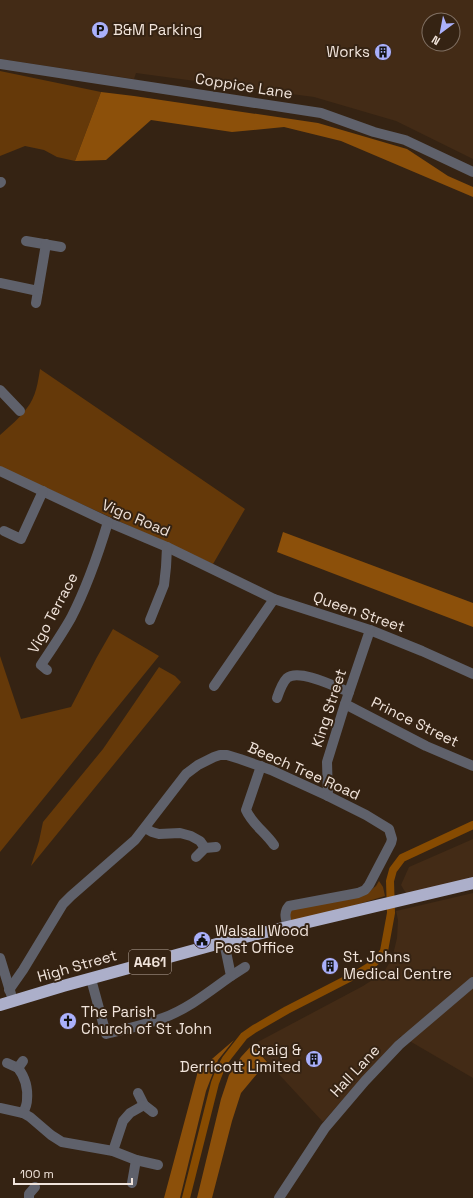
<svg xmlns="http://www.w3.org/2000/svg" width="473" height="1198" font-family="'Space Grotesk',sans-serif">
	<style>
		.built { fill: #432b16; fill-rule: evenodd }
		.green { fill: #653909 }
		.forest { fill: #8c500a }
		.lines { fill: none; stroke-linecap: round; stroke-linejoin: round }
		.canal { stroke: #874b01; stroke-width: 8 }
		.minor { stroke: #5f616b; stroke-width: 10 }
		.highway { stroke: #acafca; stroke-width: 12 }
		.labels { text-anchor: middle; stroke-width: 4; stroke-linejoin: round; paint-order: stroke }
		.shield { fill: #352313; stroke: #b9aa9f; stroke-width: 1 }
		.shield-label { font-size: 14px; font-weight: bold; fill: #f1e4db }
		.poi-label { font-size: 15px; fill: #f1e4db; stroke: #352313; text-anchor: start }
		.street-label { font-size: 15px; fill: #f1e4db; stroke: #352313 }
	</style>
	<rect width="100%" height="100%" fill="#352313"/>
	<g class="built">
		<path d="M0,0H473V159L396,121L314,97L136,73L134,79L0,59ZM429,20H453V44H429Z"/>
		<path d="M473,839V879L407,895L401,885L409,867Z"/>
		<path d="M473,893V1078L401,1036L360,1080L323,1122L252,1045L363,986L383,973L392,959L397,938L398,920L396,911Z"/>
	</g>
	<g class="green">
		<path d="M0,71L101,92L75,161L57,157L44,150L25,146L0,156Z"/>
		<path d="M40,369L245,509L213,564L0,467V435C9,427 20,418 27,408C36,397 38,382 40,369Z"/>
		<path d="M113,629L159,656L0,852V656L21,719L71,707L97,657Z"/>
		<path d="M159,667L175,676L181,682L31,866L39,841L43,822L103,749Z"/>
		<path d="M379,881L383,887L385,896L349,907L291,921L289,912L291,909L371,890L376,886Z"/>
	</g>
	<g class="forest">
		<path d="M101,92L134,96L318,123L407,149L448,176L473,187V197L341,141L284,127L232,132L151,120L106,160L75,161Z"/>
		<path d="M283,532L473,603V627L277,552Z"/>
		<path d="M234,1040L218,1060L206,1091L180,1198H164L198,1071Z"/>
		<path d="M252,1045L267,1062L241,1093L232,1121L212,1198H197L221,1099L229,1075L241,1057Z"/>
	</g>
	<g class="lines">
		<path class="canal" d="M186,1198L215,1083L220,1070L226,1059L244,1036L254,1029L287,1010L359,973L372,965L379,958L384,951L391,913L390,881L393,870L402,858L473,825"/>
		<g class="minor">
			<path d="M0,64L321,113L374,132L405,140L473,172"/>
			<path d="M0,183L1,182"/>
			<path d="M26,241L61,247"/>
			<path d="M0,283L38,291"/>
			<path d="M36,303L46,244"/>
			<path d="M0,390L20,411"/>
			<path d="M0,471L108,522L167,547L274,599L370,630L422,651L473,674"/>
			<path d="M4,531L21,539L43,491"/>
			<path d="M150,620L164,585L166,567L167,547"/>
			<path d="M47,670L41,665C51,650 62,634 71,618C87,587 98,555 108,522"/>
			<path d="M214,686L274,599"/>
			<path d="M277,698C279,692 282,683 287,678C299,668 336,687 349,692"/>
			<path d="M345,704L426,746L473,766"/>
			<path d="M261,766L246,810C252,824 265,832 274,845"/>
			<path d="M328,796L327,762L345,704L370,630"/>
			<path d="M145,828L152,832L159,834L180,833L191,836L200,841L205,848"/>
			<path d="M196,857L205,848L216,847"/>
			<path d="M0,958L11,994"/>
			<path d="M231,976L245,967"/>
			<path d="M91,979L106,1034C125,1029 145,1025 163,1018C188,1009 210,991 231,976L224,942"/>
			<path d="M9,990L23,970L63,904L71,896L135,840L186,774L198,765L214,757L220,755H227L240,759L271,770L328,796L366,815L389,829L392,839L391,843L369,885L365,890L358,893L289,906C283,913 286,919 288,927"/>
			<path d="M7,1063L18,1068L23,1061"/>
			<path d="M18,1068C25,1077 28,1089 27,1100C27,1105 25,1109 23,1113"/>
			<path d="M138,1093L144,1105L153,1112"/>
			<path d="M0,1108L23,1113L30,1117L51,1135L62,1142L113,1151L136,1160L158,1165"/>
			<path d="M113,1151L123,1121L130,1113L144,1105"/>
			<path d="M132,1183L136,1160"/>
			<path d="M29,1198V1194L35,1187"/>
			<path d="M279,1198L325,1128L365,1081L399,1045L473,982"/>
		</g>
		<path class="highway" d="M0,1005L63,986L224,942L473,883"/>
	</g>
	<defs>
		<g id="parking-disc" transform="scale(0.9)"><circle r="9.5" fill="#aab0fb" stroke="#352313"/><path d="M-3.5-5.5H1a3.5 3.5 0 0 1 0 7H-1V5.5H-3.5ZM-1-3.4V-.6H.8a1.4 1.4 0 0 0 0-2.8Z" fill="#111"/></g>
		<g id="building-disc" transform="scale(0.9)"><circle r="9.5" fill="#aab0fb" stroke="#352313"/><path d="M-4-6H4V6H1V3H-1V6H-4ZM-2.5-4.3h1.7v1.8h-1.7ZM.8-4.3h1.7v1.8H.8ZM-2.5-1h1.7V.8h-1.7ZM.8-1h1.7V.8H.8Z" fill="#111"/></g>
		<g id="civic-disc" transform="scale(0.9)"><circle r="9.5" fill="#aab0fb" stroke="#352313"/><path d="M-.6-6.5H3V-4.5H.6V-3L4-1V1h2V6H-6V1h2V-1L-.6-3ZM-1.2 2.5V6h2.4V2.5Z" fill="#111"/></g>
		<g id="church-disc" transform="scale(0.9)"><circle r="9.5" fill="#aab0fb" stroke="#352313"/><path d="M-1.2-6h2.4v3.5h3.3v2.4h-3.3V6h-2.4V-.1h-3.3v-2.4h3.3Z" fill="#111"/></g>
	</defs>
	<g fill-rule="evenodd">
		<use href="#parking-disc" x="100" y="30"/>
		<use href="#building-disc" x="383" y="52"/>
		<use href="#civic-disc" x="202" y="940"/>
		<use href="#building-disc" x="330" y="966"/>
		<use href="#church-disc" x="68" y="1021"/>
		<use href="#building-disc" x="314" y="1059"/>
	</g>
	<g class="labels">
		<rect class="shield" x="129" y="950" width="42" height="24" rx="3"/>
		<g class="shield-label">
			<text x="150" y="967">A461</text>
		</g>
		<g class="poi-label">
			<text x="113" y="35">B&amp;M Parking</text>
			<text x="370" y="57" text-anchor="end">Works</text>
			<text x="215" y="936">Walsall Wood<tspan x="215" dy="17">Post Office</tspan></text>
			<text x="343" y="962">St. Johns<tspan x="343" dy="17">Medical Centre</tspan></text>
			<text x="81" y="1017">The Parish<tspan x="81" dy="17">Church of St John</tspan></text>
			<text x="301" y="1055" text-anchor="end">Craig &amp;<tspan x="301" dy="17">Derricott Limited</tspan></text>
		</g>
		<g class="street-label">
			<text transform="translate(244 86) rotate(9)" y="5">Coppice Lane</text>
			<text transform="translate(136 518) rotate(23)" y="5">Vigo Road</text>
			<text transform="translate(359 612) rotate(19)" y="5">Queen Street</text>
			<text transform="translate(53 613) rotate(-62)" y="5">Vigo Terrace</text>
			<text transform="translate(329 708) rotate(-72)" y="5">King Street</text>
			<text transform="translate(415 722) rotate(26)" y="5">Prince Street</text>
			<text transform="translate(304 771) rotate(24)" y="5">Beech Tree Road</text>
			<text transform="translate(77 966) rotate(-16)" y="5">High Street</text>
			<text transform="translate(355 1071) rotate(-47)" y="5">Hall Lane</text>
		</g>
	</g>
	<g transform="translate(441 32) rotate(212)"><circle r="19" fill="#352313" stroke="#807063"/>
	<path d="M0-3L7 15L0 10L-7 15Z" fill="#aab0fb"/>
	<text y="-6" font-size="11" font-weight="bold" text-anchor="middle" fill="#f1e4db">N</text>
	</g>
	<path d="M14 1178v6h118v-6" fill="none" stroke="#f1e4db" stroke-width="2"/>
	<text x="20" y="1178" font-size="12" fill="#f1e4db" stroke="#352313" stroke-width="3" paint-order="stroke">100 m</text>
</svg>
